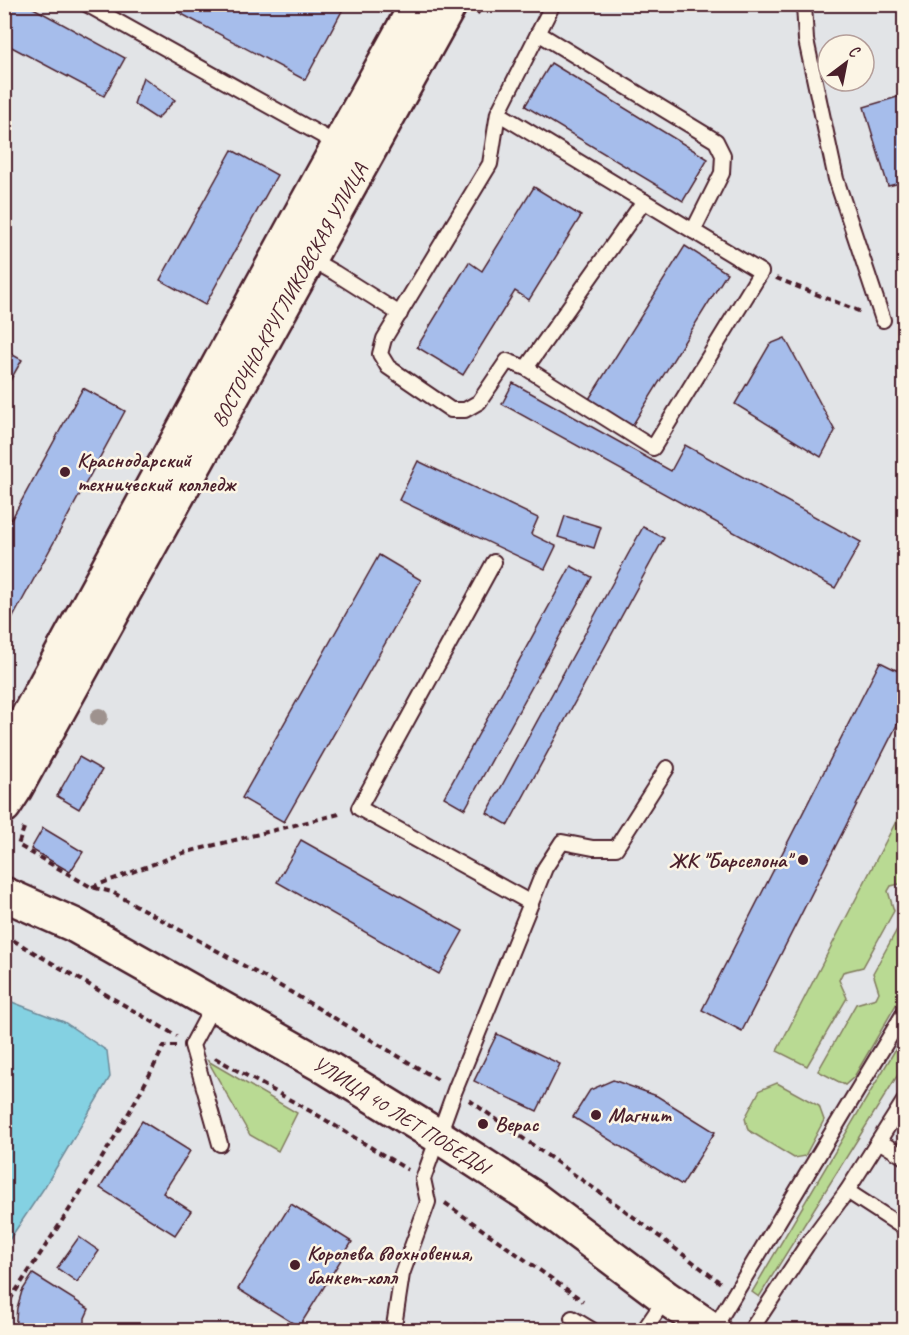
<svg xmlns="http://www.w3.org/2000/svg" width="909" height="1335" font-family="Caveat,sans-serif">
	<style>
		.green { fill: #b9da93; stroke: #827c5f; stroke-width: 1.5 }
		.water { fill: #84d1e2; stroke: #6d8a99; stroke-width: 1.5 }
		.building { fill: #a6bdeb; stroke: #4a1f2b; stroke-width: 1.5 }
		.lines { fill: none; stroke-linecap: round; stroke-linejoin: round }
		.lane-casing { stroke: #4a1f2b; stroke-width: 18 }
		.secondary-casing { stroke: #4a1f2b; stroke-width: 38 }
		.path { stroke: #4a1f2b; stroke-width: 4; stroke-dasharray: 6 4.5; stroke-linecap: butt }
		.lane { stroke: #fcf5e5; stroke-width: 14 }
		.secondary { stroke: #fcf5e5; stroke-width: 33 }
		.tree { fill: #9e928e }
		.poi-dot { fill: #4a1f2b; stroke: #fcf5e5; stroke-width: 2 }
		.labels { text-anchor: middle; stroke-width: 5; stroke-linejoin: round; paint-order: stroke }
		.street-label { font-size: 21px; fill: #4a1f2b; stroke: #fcf5e5 }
		.poi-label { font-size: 21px; font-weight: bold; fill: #4a1f2b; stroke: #fcf5e5; text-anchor: start }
	</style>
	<rect width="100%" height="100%" fill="#e2e4e7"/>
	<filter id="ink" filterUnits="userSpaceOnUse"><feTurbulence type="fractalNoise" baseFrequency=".0167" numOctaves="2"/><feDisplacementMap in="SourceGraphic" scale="12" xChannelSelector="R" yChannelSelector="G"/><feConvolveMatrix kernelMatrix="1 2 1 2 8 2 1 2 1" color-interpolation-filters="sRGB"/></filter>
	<g filter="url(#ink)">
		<g class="green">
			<path d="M904,806V883L891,886L888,891L894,911L863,967L843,972L839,980L847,998L807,1066L777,1051Z"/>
			<path d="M904,917V991L854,1077L845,1085L818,1071L856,1004L876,998L879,992L873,973Z"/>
			<path d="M904,1035V1065L759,1297L752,1292Z"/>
			<path d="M208,1061L297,1113L278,1151L250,1135Z"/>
			<path d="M777,1083L819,1106L824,1120L805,1156L794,1158L748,1130L745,1118L760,1090Z"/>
		</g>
		<path class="water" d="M12,1002L64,1022L107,1051L110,1077L44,1188L5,1246L4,1006Z"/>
		<g class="building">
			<path d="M4,4H26L125,58L104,96L4,43Z"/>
			<path d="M163,4H335L343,9L305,80Z"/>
			<path d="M551,63L708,159L683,201L525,106Z"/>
			<path d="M143,77L175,100L157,119L134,104Z"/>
			<path d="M904,95V182L888,186L864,107Z"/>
			<path d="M232,150L277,175L205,305L160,280Z"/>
			<path d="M534,187L581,216L529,300L515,291L463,375L417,347L469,262L482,271Z"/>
			<path d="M685,246L727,273L632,426L589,399Z"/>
			<path d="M785,338L835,431L821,457L735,404L770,344Z"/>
			<path d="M4,350L22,360L4,391Z"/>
			<path d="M513,383L671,471L685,445L861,542L835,588L502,404Z"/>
			<path d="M83,388L125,411L4,634V533Z"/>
			<path d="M418,461L538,518L531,534L556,546L545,569L399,500Z"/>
			<path d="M565,516L601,527L594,548L558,537Z"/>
			<path d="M643,527L664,538L508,825L487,813Z"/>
			<path d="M379,555L421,580L284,822L242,798Z"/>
			<path d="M571,566L592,577L465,809L444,797Z"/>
			<path d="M880,662L904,674V711L742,1031L702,1010Z"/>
			<path d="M79,757L102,770L79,809L57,796Z"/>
			<path d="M43,828L83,852L70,872L31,849Z"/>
			<path d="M301,840L463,931L439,974L277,882Z"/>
			<path d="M497,1034L560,1064L537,1111L474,1081Z"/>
			<path d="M613,1080L657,1096L715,1132L682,1185L573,1117L590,1090Z"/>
			<path d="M142,1121L190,1151L163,1193L191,1211L175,1235L100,1188Z"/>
			<path d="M291,1204L352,1242L299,1327L238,1289Z"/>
			<path d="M79,1237L99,1251L77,1282L57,1268Z"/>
			<path d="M33,1274L89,1309L85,1318V1330H15L17,1308L22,1291Z"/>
			<path d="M475,1324L486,1330H471Z"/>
		</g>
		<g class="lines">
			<g class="lane-casing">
				<g id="lane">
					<path d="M86,4L339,145"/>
					<path d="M804,4L806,40L836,179L883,320"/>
					<path d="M538,33L716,141L723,155L722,173L693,231"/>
					<path d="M498,113L761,272L653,448L526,368L507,361L479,402L465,410H451L388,367L380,354L384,339L490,164L498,113L553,4"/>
					<path d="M307,257L335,273L400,314"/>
					<path d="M526,368L644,201"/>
					<path d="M531,903L545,868L562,842L593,848H616L667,768"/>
					<path d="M214,1004L192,1045L220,1144"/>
					<path d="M879,1141L904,1157"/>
					<path d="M847,1191L904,1228"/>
					<path d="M572,1318L592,1330"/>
					<path d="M394,1326L402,1274L428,1202L423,1179L455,1090L531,903L359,808L494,562"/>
					<path d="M644,1330L666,1298"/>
					<path d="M713,1330L904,1013"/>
					<path d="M751,1330L807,1245L847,1191L904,1101"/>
				</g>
			</g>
			<g class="secondary-casing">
				<g id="secondary">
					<path d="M4,760L298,219L417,4"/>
					<path d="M4,806L15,789L450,4"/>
					<path d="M4,894L74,925L214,1004L329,1069L438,1136L529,1195L666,1298L713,1330"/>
				</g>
			</g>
			<g class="path">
				<path d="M477,14L483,4"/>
				<path d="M776,278L861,312"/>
				<path d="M24,828L18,845L91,887L112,892L289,991L440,1081"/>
				<path d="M92,887L183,853L343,813"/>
				<path d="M4,935L177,1036"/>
				<path d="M215,1058L319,1116L408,1170"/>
				<path d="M469,1100L623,1209L722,1284"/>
				<path d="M445,1203L583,1301"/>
				<path d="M4,1309C60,1223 119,1139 164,1046H176"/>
			</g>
			<use href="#lane" class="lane"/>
			<use href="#secondary" class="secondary"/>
		</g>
		<circle class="tree" cx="99" cy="717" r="9"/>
	</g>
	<g class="poi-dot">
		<circle cx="65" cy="472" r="6"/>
		<circle cx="803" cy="860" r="6"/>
		<circle cx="596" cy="1115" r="6"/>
		<circle cx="483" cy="1124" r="6"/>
		<circle cx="295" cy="1265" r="6"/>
	</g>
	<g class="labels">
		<g class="street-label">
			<text transform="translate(289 295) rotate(-61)" y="7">ВОСТОЧНО-КРУГЛИКОВСКАЯ УЛИЦА</text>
			<text transform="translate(401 1115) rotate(32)" y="7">УЛИЦА 40 ЛЕТ ПОБЕДЫ</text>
		</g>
		<g class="poi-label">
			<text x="77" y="467">Краснодарский<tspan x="77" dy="24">технический колледж</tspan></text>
			<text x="791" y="867" text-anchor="end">ЖК "Барселона"</text>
			<text x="608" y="1122">Магнит</text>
			<text x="495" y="1131">Верас</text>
			<text x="307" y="1260">Королева вдохновения,<tspan x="307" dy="24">банкет-холл</tspan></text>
		</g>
	</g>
	<rect width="909" height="1335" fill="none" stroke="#fcf5e5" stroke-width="24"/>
	<rect x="12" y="12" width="885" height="1311" fill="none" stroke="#4a1f2b" stroke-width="2" filter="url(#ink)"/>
	<g transform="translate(846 63) rotate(32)"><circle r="28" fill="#fcf5e5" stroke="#b59f9b" stroke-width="1.5"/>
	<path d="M0-4.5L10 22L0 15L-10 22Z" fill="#4a1f2b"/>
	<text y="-9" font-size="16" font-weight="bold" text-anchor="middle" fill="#4a1f2b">С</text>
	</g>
</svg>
